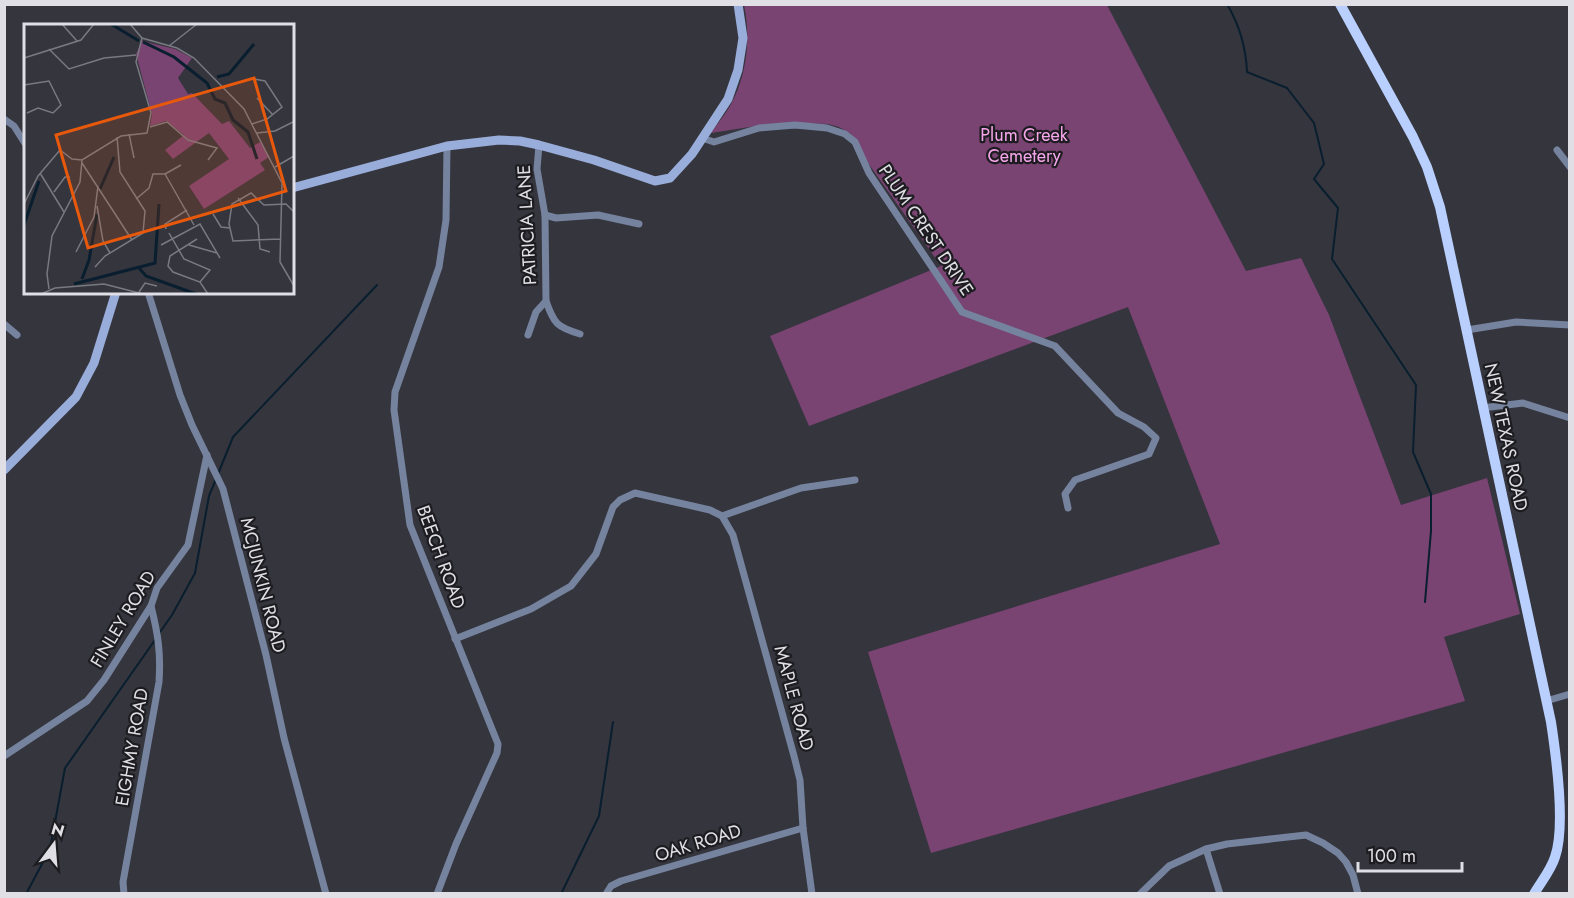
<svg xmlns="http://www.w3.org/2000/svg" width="1574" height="898" font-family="Jost,sans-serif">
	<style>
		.green { fill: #794372 }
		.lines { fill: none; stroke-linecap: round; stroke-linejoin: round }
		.stream { stroke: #091e2e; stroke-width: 2 }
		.street { stroke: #75839e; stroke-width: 7 }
		.secondary { stroke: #99adda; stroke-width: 9 }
		.primary { stroke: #b9cffd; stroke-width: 10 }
		.labels { text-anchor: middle; stroke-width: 4.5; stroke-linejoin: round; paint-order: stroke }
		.park-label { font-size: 18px; fill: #f8a6eb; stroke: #1d1d21 }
		.street-label { font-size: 18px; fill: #e0dfe5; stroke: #1d1d21 }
		.inset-river { fill: none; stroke: #091e2e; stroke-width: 3 }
		.inset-road { fill: none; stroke: #797981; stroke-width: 1.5 }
		.view { fill: #e8590c; fill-opacity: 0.15; stroke: #e8590c; stroke-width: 3 }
		.inset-edge { fill: none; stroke: #e0dfe5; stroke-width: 3 }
	</style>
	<rect width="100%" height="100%" fill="#35353e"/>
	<path class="green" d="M744,5H1107L1246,271L1301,258L1329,315L1401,505L1487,478L1520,614L1444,637L1465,701L931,853L868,652L1220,544L1128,307L809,426L770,336L941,266L868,163L851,134L839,127L828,124L794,123L769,124L711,133C717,124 725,115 730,106C747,76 751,38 744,5Z"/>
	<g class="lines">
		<g class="stream">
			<path d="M1227,4C1240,26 1246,47 1247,72L1287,88L1314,123L1324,164L1314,179L1338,208L1332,259L1416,385L1413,452L1431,494V531L1425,602"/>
			<path d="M218,474L233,437L377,285"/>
			<path d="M158,635L172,615L195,573L209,496L216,479"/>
			<path d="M26,894L50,849L65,768L155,640"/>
			<path d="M561,894L599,816L613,722"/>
		</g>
		<g class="street">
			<path d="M4,119L14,126L26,145"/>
			<path d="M702,138L714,142L759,128L795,125L827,128L845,134L855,142L869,173L962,312L1055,346L1118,413L1144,427L1156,438L1149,454L1075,480L1065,494L1068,508"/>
			<path d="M1557,150L1570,167"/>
			<path d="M545,215L556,218L598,215L639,224"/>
			<path d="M148,292L180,395L192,425L223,489L266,655L284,738L326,894"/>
			<path d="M546,301C554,324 557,327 580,334"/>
			<path d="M4,324L17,335"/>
			<path d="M1467,330L1516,322L1570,325"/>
			<path d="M528,335L536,312L546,301L545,215L537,169L539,145"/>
			<path d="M1482,408L1523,403L1570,418"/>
			<path d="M722,516L801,488L855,480"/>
			<path d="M455,639L531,609L571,586L596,554L613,507L620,500L635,493L710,510L722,516L733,535L794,756L800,780L803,828L812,894"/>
			<path d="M1546,701L1570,694"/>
			<path d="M4,756L87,701L104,680L151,606L157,588L188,545L207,455"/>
			<path d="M1206,849L1220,894"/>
			<path d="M124,894L123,882L159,682C161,653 158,634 151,606"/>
			<path d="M437,894L456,844L497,753L498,744L410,525L394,410L395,392L439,267L446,220L447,146"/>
			<path d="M606,894L611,886L621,881L803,828"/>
			<path d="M1140,894L1169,866L1206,849L1227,844L1306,835L1323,843L1338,853L1346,862L1353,875L1358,894"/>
		</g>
		<g class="secondary">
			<path d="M292,188L447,146L499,140L520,141L539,145L594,160L655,181L670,178L692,154L728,99L738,70L743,38L738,4"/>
			<path d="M4,470L76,397L94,363L116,292"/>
		</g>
		<path class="primary" d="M1340,4L1413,137L1427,167L1440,207L1551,722C1556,755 1566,826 1555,857C1551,870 1541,882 1534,894"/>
	</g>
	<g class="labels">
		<g class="park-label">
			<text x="1024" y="141">Plum Creek<tspan x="1024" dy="21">Cemetery</tspan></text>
		</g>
		<g class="street-label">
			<text transform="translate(527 225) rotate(-93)" y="6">PATRICIA LANE</text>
			<text transform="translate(926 230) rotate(56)" y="6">PLUM CREST DRIVE</text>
			<text transform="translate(1506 437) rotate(78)" y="6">NEW TEXAS ROAD</text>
			<text transform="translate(441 557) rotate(70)" y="6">BEECH ROAD</text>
			<text transform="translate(263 585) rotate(76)" y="6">MCJUNKIN ROAD</text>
			<text transform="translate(123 619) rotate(-59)" y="6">FINLEY ROAD</text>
			<text transform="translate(794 698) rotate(75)" y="6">MAPLE ROAD</text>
			<text transform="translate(132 747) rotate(-80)" y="6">EIGHMY ROAD</text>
			<text transform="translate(698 843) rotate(-17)" y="6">OAK ROAD</text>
		</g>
	</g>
	<g transform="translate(24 24)">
		<rect width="270" height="270" fill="#35353e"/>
		<path d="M118,17L151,25L168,34L154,54L164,70L168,69L198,100L205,97L226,124L236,118L245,133L236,139L241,146L180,185L165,162L205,135L185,109L149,135L141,126L160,111L142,97L126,102L128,90L112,30Z" fill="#794372"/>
		<path class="inset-river" d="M87,0L115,17M119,18L150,33L183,59L191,75L201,79L209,96L224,108L233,135M193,53L205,50L230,20M76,165L90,133M0,201L15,157M115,244L122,252L172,270M58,255L65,236L73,190M50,260L131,239L135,180"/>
		<path class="inset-road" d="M38,0L53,17M106,0L118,14L153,24L170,34L220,85L258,159L256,238L270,262M145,22L173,0M25,25L45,45L80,34L112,31M0,34L57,16L70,0M0,61L25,57L37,81L29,89L14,84L3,89M233,74L249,91M228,100L243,95L258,83L241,57L230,55M126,103L143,98L164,116L193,124L184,136M233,109L251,107L269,98M105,110L110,134M58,139L108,216M251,143L270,132M16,149L40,188M141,150L170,201M141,150L157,141M30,168L41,153H46M214,174L234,201L236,225L246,228M112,175L125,164L129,150H141M0,180L14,152L36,126L48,135L58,136L97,112L123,109L127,89L112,38L118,14M73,182L79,217L86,229M189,190L197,203L206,204M142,205L141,200L163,186M145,209L160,235L186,246L176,258M173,215L146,232L144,242L149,248L176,258L184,270M256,215L209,217L205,200L208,180L227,169L240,181L262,180L270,188M137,221L176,200L196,234M165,221L193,229M52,228L70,193L74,162M71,243L81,232L119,209L121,187L96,148L93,113M25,265L23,250L28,212L56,158L58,136M115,268L121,259L133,262M17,270L31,264L80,260L119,270"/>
		<path class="view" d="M230,54L262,167L64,224L32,111Z"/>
		<rect width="270" height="270" class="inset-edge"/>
	</g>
	<rect width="1574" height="898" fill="none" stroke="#e0dfe5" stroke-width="12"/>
	<g transform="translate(54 844) rotate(16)" stroke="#1d1d21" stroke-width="4.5" paint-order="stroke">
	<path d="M0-4.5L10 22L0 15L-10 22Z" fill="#e0dfe5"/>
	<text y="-9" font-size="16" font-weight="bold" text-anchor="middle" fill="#e0dfe5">N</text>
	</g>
	<path d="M1358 862v9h104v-9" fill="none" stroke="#e0dfe5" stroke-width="3"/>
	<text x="1367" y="862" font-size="18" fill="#e0dfe5" stroke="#1d1d21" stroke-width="4.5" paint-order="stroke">100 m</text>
</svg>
